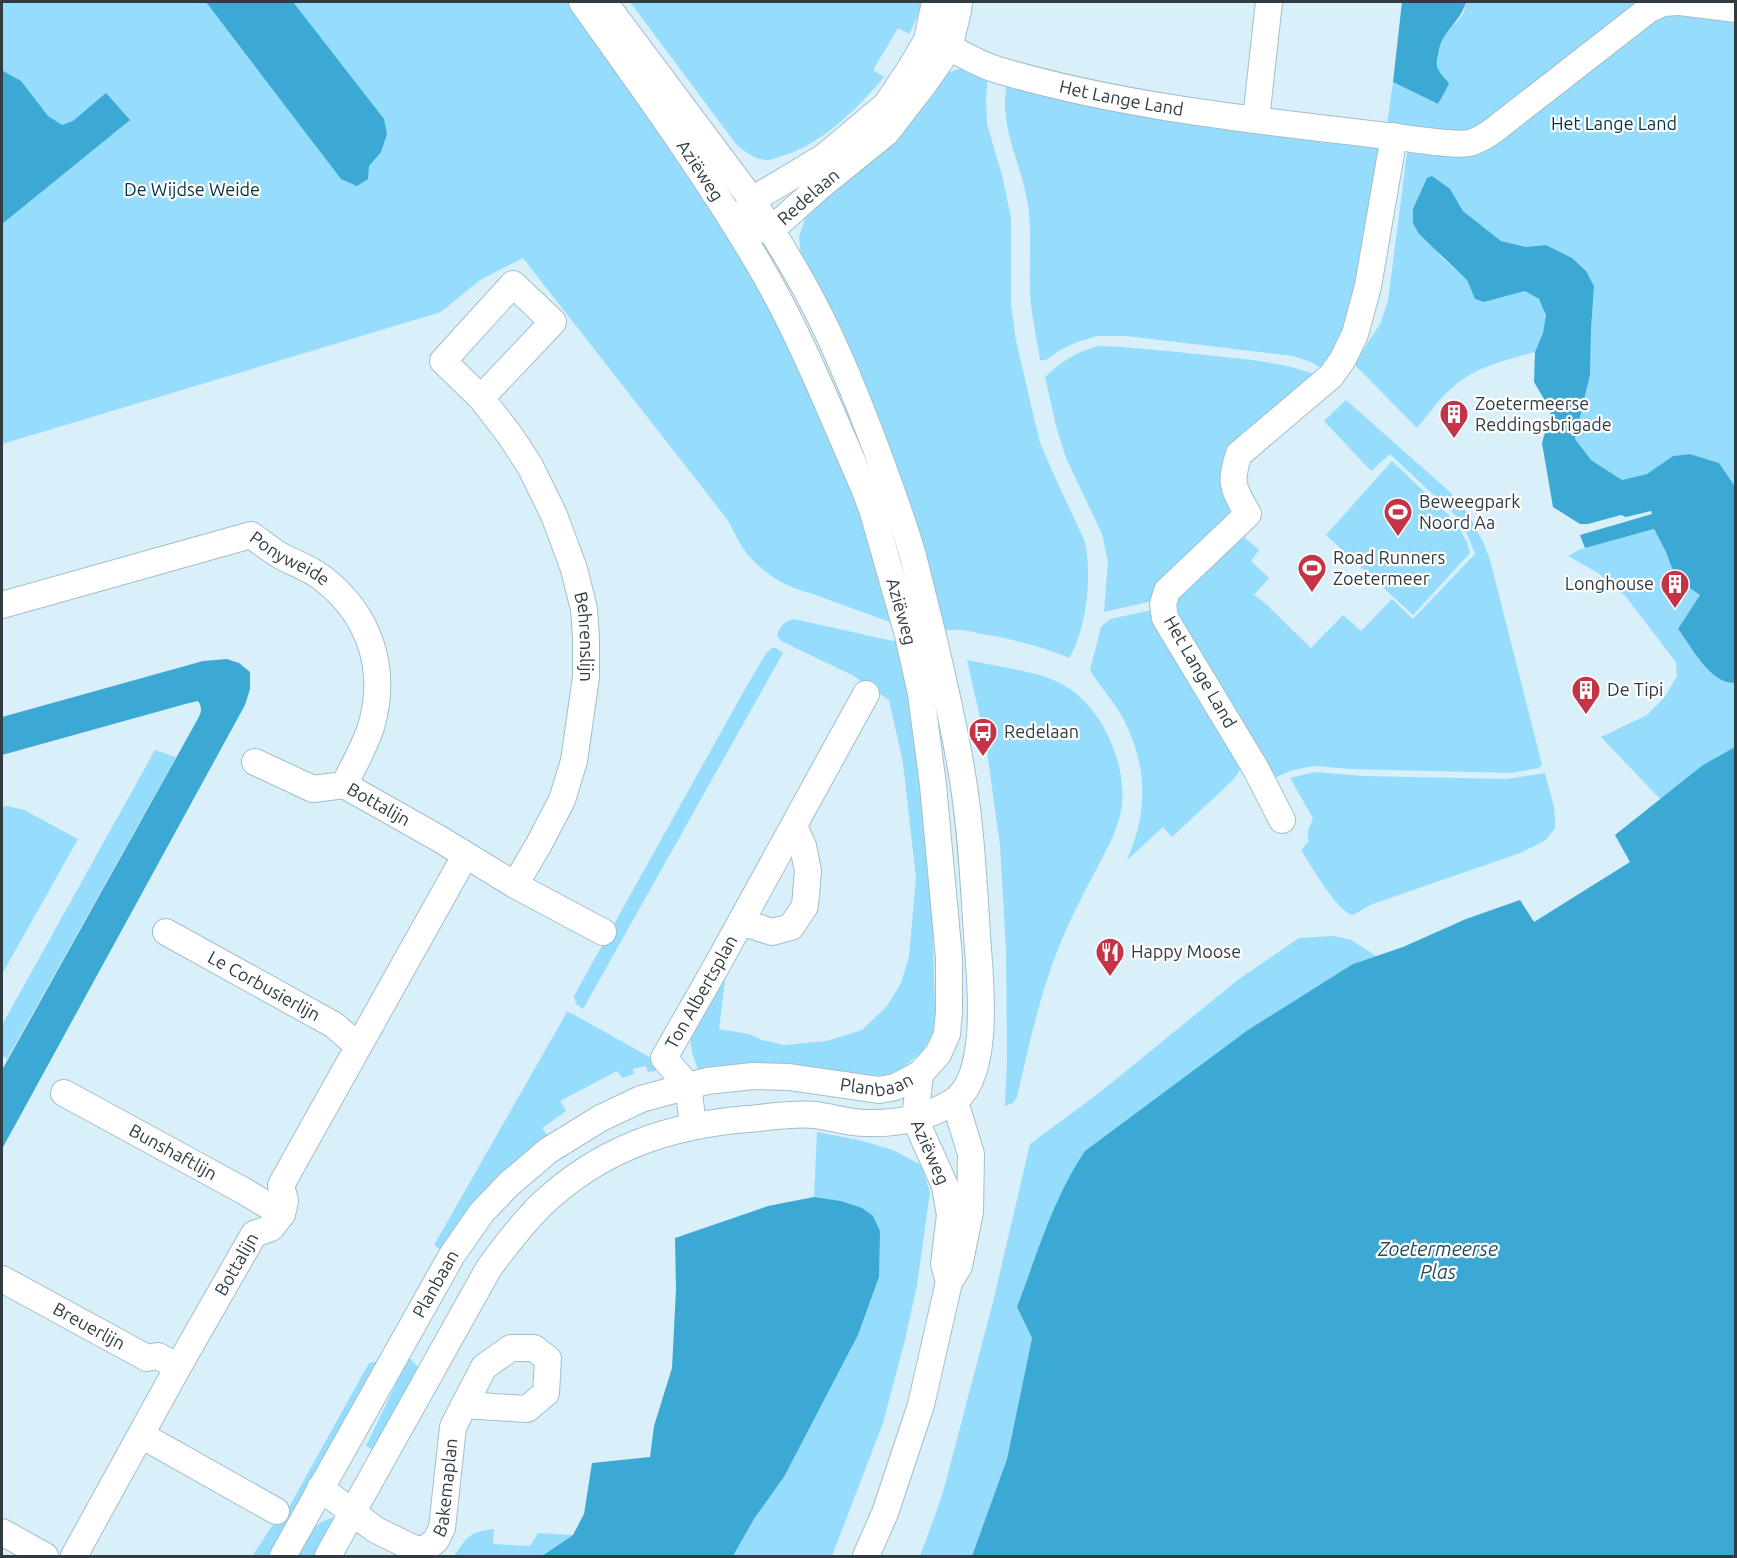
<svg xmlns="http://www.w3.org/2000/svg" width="1737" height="1558" font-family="Ubuntu,sans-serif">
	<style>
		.green { fill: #95dcfd }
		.water { fill: #3ca9d4 }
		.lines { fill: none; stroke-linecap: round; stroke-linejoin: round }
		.minor-casing { stroke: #a2becb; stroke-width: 28 }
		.minor { stroke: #fff; stroke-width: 26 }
		.labels { text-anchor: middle; stroke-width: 4.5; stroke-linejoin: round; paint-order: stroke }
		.street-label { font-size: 18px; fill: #303c41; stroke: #fff }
		.park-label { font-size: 18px; fill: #023445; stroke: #fff }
		.poi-label { font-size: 18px; fill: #303c41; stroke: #fff; text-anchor: start }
		.water-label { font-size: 20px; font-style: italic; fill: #234f62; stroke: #fff }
	</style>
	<rect width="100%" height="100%" fill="#d9f0fb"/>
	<g class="green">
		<path d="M2,2H571L750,263L785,331L868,527L901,626L810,593C786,587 766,575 749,556C740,546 734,531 727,519L523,258L480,280L441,312L2,444Z"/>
		<path d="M630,2H922L917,18L909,34L898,28L873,70L884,77C859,107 821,145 782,156C778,157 772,160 768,160C755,160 745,152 736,144Z"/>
		<path d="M1466,2H1735V499L1734,485L1719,463L1690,454L1673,456L1647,474L1622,480L1591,460L1575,440L1590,375L1591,330L1594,286L1586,271L1572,258L1546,245L1526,247L1501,241L1463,211L1457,200L1439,255L1467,280L1475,299L1484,302L1525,291C1529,293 1534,295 1537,298C1554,312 1542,337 1535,352C1507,360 1477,366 1454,386C1440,397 1429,414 1417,428L1354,364L1380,324L1388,301L1407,153L1439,154L1387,125L1393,82L1438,104L1446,78L1438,70L1437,64L1439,43L1446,31L1458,21L1464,12Z"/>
		<path d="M959,69H968L988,77L986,97L987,124L1002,175L1011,218V305L1016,341L1040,443L1054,475L1085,542C1092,575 1087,629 1069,658C1041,646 1012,639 982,634C969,631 957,628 944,631L801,257L799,237L806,215L944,74Z"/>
		<path d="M1007,84L1385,144L1345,335L1323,369L1311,362L1293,356L1126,336H1097L1077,342L1060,350L1046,360H1040C1037,338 1031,315 1030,292C1029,263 1032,234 1028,205C1022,164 998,126 1007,84Z"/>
		<path d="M1098,346C1133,347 1169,351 1205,355C1242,359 1279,361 1314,374L1240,441L1229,518L1152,601L1104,612L1108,562L1102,534L1066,458L1056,426L1045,377C1064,360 1073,354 1098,346Z"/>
		<path d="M1346,400L1451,493L1469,515L1484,544L1490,560L1542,765L1538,768L1512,773L1351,769L1314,766L1293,770L1274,778L1241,719L1181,627L1177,620L1176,605L1182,590L1244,537L1259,550L1251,561L1269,578L1254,595L1266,604L1311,648L1343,615L1361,631L1392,599L1413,619L1475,554L1465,529L1457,517L1390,454L1371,471L1324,421Z"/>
		<path d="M1392,461L1455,521L1467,542L1470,553L1413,615L1326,535Z"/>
		<path d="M1654,529L1666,552L1676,579L1700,595L1678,629L1692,647L1698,658L1730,683H1735V747L1703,765L1661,800L1601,737L1647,715L1664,698L1677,676L1676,662L1625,596L1598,573L1568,556L1581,549Z"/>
		<path d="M1152,610L1241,764L1239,772L1234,779L1172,837L1163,827L1127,860C1148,812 1148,768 1124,720C1115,702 1100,687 1090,670L1101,627L1110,619Z"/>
		<path d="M794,619L897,642L905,641L920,754L932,899L935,1012L933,1032L923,1051L895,1074L855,1078L698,1070L692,1053L689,1029L726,973L719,1029L749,1034L762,1040L784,1045L827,1041L862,1030L887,1006L901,983L909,957L916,878L903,763L889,700L852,675L781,641L777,635C780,626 785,621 794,619Z"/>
		<path d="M772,648H776L783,653L583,1009L576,1004L574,996L745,689L767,652Z"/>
		<path d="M967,660C994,666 1037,671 1060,683C1102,704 1129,766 1121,811C1117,832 1105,852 1096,870C1083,894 1071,918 1060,944C1040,993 1029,1045 1017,1097L1013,1103L1005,1106L1007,1060L1006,950L1000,846L986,744Z"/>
		<path d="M155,750L176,757L7,1059L2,1055V1025Z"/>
		<path d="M1315,772L1364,776L1507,779L1545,773L1554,807L1555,821V828L1546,840L1520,853L1370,905L1353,915C1338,913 1310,864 1301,850L1309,841C1305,832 1311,826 1313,818L1290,778Z"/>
		<path d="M7,806L24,810L78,839L2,974V807Z"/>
		<path d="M1334,936L1351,940L1376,956L1353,964L1017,1307L1032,1338L1007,1459L972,1556H920L942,1496L993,1302L1030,1144L1099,1093L1239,979L1299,938Z"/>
		<path d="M567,1012L571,1013L655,1060L656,1071L648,1072L646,1066L633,1069L634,1074L622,1078L617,1071L560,1101L566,1111L542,1128L550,1139L444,1252L434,1245Z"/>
		<path d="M817,1132L859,1140L893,1150L921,1165L930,1192L917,1285L905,1340L883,1423L832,1556H733L754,1519L784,1477L858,1335L879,1277L841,1201L814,1197Z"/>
		<path d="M409,1357L422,1372L377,1452L366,1446Z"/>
		<path d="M383,1360L274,1556L253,1555L270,1529L289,1507L369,1363Z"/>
		<path d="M337,1517L318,1556H294C307,1537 312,1521 337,1517Z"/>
		<path d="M494,1529L493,1544L530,1546L538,1533L573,1535L542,1556H454C468,1536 469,1532 494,1529Z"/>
	</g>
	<g class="water">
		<path d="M206,2H293L384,119L387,134L381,152L369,166L368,179L357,186L341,179Z"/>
		<path d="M1402,2H1466C1460,24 1440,31 1438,55C1437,59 1436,65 1438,69C1441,75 1446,78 1449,84L1438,104L1393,82Z"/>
		<path d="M2,71H3L21,81L48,116L62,125L73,121L106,93L130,120L2,224V98L3,95L2,92Z"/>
		<path d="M1432,176L1450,189L1463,211L1501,241L1526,247L1546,245L1572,258L1586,271L1594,286L1591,330L1590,375L1575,439L1591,460L1622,480L1647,474L1673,456L1690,454L1719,463L1734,485L1736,499L1735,683C1710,684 1692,647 1678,629L1700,595L1676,579L1666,552L1654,529L1585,548L1580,535L1652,514L1651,511L1626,517L1621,515L1588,524H1580L1553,507L1542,443L1551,411L1534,382L1535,352L1543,333L1546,315L1539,299L1525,291L1484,302L1475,299L1467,280L1419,234L1413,223V209L1427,178Z"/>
		<path d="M227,659L239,663L250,672V689L245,705L2,1149V1070L195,724C200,715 204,710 198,701L189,703L2,755V717L203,661Z"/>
		<path d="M1735,747V1556H972L1007,1459L1032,1338L1017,1307C1037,1255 1053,1198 1085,1151L1248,1030L1353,964L1403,947L1466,919L1520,900L1534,922L1630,862L1615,835L1703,765Z"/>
		<path d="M814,1197L841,1201L862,1208L873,1216L880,1231L879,1277L858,1335L784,1477L754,1519L733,1556H542L573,1535L584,1514L592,1463L650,1457L654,1426L672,1368L676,1289L675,1238L768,1206Z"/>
	</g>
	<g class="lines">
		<g class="minor-casing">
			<g id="minor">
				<path id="s1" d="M582,2C643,88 706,174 760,266C801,336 831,413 864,488L872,509L908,635L921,694L933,785L949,958V1012L947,1034L938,1054L920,1074L915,1119L945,1186L950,1215L944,1264L949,1282"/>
				<path d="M1680,2L1736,9"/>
				<path id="s2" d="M927,40C934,43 941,45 948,47C965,55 980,65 998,70C1140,112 1290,123 1435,142C1464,144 1469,148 1494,130L1648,10L1663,3L1678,2"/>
				<path d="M1256,119L1269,2"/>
				<path d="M745,214L752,200L824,157L886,105L910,69L927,40L935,2"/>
				<path id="s3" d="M755,229L771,230L818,188L886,133L924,84L949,48L958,11L959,2"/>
				<path id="s4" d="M481,398L553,322L513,284L443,361L481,398L509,434L530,466L554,515L574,569L584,609L586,637V677L574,761L562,800L539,844L515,885"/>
				<path id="s5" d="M2,605L251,535C261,542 271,550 281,556C294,563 309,568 321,577C370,614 388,669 371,727C364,748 353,767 344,785"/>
				<path id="s6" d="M255,762L313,789L344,785L438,838L515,885L603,932"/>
				<path d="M1282,820L1256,769L1165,618L1163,604L1167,591L1248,514C1233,488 1229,483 1239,454L1331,376L1343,359L1355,334L1368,286L1394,136"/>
				<path d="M741,922L772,932L791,927L805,906L808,871L803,846L794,826"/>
				<path id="s7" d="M166,932L334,1025L358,1046"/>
				<path id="s8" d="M64,1093L242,1190L282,1214"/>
				<path id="s9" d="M693,1125L688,1086L664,1058L716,967L866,694"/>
				<path id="s10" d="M2,1279L147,1358L158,1356L178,1367"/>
				<path d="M141,1435L276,1511"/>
				<path id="s11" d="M320,1488L376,1530L417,1550L427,1548L436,1540L442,1528L453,1427L464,1405L527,1409L546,1393L548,1359L534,1348H511L484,1367L464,1405"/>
				<path d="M2,1532L45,1556"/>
				<path id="s12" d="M74,1556L178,1367L254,1234L271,1228L282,1214L285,1201L281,1185L465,856"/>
				<path id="s13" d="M283,1556L452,1255L482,1212L510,1183L549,1150L601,1118L641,1099L707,1081L753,1076L789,1077L879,1090L895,1087L920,1074"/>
				<path d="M328,1556L489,1268C505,1246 522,1224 541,1205C600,1149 669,1125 748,1119C770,1117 793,1113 815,1115C832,1117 849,1123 866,1123C895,1124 926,1118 951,1103C990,1081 981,988 978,949C974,893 972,836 963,780C955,729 943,678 931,628C925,604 919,580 913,556C903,521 890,486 877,451C857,398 836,345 809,295C792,263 772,231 752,200L604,2"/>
				<path d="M866,1556L885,1513L921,1405L949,1282L959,1266L970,1212L971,1154L955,1102"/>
			</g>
		</g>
		<use href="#minor" class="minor"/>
	</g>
	<defs>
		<g id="building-pin" transform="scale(1.5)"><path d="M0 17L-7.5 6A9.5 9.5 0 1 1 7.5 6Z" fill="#c53446" stroke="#fff"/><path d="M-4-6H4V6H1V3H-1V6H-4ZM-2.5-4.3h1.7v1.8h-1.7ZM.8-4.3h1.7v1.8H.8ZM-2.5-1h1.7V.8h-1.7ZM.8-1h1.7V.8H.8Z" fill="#fff"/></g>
		<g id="stadium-pin" transform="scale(1.5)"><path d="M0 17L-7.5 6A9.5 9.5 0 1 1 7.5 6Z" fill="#c53446" stroke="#fff"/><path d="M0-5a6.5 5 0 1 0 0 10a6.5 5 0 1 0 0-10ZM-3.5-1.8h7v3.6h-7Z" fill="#fff"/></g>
		<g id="bus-pin" transform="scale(1.5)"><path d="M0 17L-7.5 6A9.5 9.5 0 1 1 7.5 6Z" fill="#c53446" stroke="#fff"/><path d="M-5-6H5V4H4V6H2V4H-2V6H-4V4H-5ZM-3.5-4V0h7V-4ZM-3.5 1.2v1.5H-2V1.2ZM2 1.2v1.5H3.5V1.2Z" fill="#fff"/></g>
		<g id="restaurant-pin" transform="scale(1.5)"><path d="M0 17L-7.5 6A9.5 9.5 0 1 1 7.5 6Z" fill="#c53446" stroke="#fff"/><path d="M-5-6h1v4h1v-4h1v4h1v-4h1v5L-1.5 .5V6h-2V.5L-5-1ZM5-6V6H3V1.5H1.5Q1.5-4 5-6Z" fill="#fff"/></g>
	</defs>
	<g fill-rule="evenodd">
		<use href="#building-pin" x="1454" y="414"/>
		<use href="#stadium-pin" x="1398" y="512"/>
		<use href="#stadium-pin" x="1312" y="568"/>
		<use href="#building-pin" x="1675" y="584"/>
		<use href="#building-pin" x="1586" y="690"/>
		<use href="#bus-pin" x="983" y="732"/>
		<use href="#restaurant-pin" x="1110" y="952"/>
	</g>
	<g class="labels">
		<g class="street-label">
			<text dy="6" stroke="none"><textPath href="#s2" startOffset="204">Het Lange Land</textPath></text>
			<text dy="6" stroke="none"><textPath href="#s1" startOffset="206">Aziëweg</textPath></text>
			<text dy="6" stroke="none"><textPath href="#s3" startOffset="66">Redelaan</textPath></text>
			<text dy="6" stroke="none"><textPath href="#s5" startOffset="304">Ponyweide</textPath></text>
			<text dy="6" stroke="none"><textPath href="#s1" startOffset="693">Aziëweg</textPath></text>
			<text dy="6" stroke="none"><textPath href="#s4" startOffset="582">Behrenslijn</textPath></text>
			<text transform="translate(1200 672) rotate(60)" y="6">Het Lange Land</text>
			<text dy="6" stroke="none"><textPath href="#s6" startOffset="135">Bottalijn</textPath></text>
			<text dy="6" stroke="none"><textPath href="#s7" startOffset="112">Le Corbusierlijn</textPath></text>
			<text dy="6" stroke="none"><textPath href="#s9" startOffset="152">Ton Albertsplan</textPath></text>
			<text dy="6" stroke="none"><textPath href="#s13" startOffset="834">Planbaan</textPath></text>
			<text dy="6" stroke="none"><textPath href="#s1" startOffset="1250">Aziëweg</textPath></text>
			<text dy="6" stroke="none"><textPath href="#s8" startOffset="124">Bunshaftlijn</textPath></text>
			<text dy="6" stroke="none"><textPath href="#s12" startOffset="334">Bottalijn</textPath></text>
			<text dy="6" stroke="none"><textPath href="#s13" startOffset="312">Planbaan</textPath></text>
			<text dy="6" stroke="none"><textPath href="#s10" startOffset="99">Breuerlijn</textPath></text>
			<text dy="6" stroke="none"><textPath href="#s11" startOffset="192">Bakemaplan</textPath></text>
		</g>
		<g class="park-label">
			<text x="1614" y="130">Het Lange Land</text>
			<text x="192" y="196">De Wijdse Weide</text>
		</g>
		<g class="poi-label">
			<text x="1475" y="410">Zoetermeerse<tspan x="1475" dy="21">Reddingsbrigade</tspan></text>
			<text x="1419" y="508">Beweegpark<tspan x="1419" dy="21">Noord Aa</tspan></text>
			<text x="1333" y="564">Road Runners<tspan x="1333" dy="21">Zoetermeer</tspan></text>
			<text x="1654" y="590" text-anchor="end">Longhouse</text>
			<text x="1607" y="696">De Tipi</text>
			<text x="1004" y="738">Redelaan</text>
			<text x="1131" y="958">Happy Moose</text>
		</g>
		<g class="water-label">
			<text x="1438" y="1256">Zoetermeerse<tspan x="1438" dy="23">Plas</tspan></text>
		</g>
	</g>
	<rect width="1737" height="1558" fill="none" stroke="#303c41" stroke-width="6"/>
</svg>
